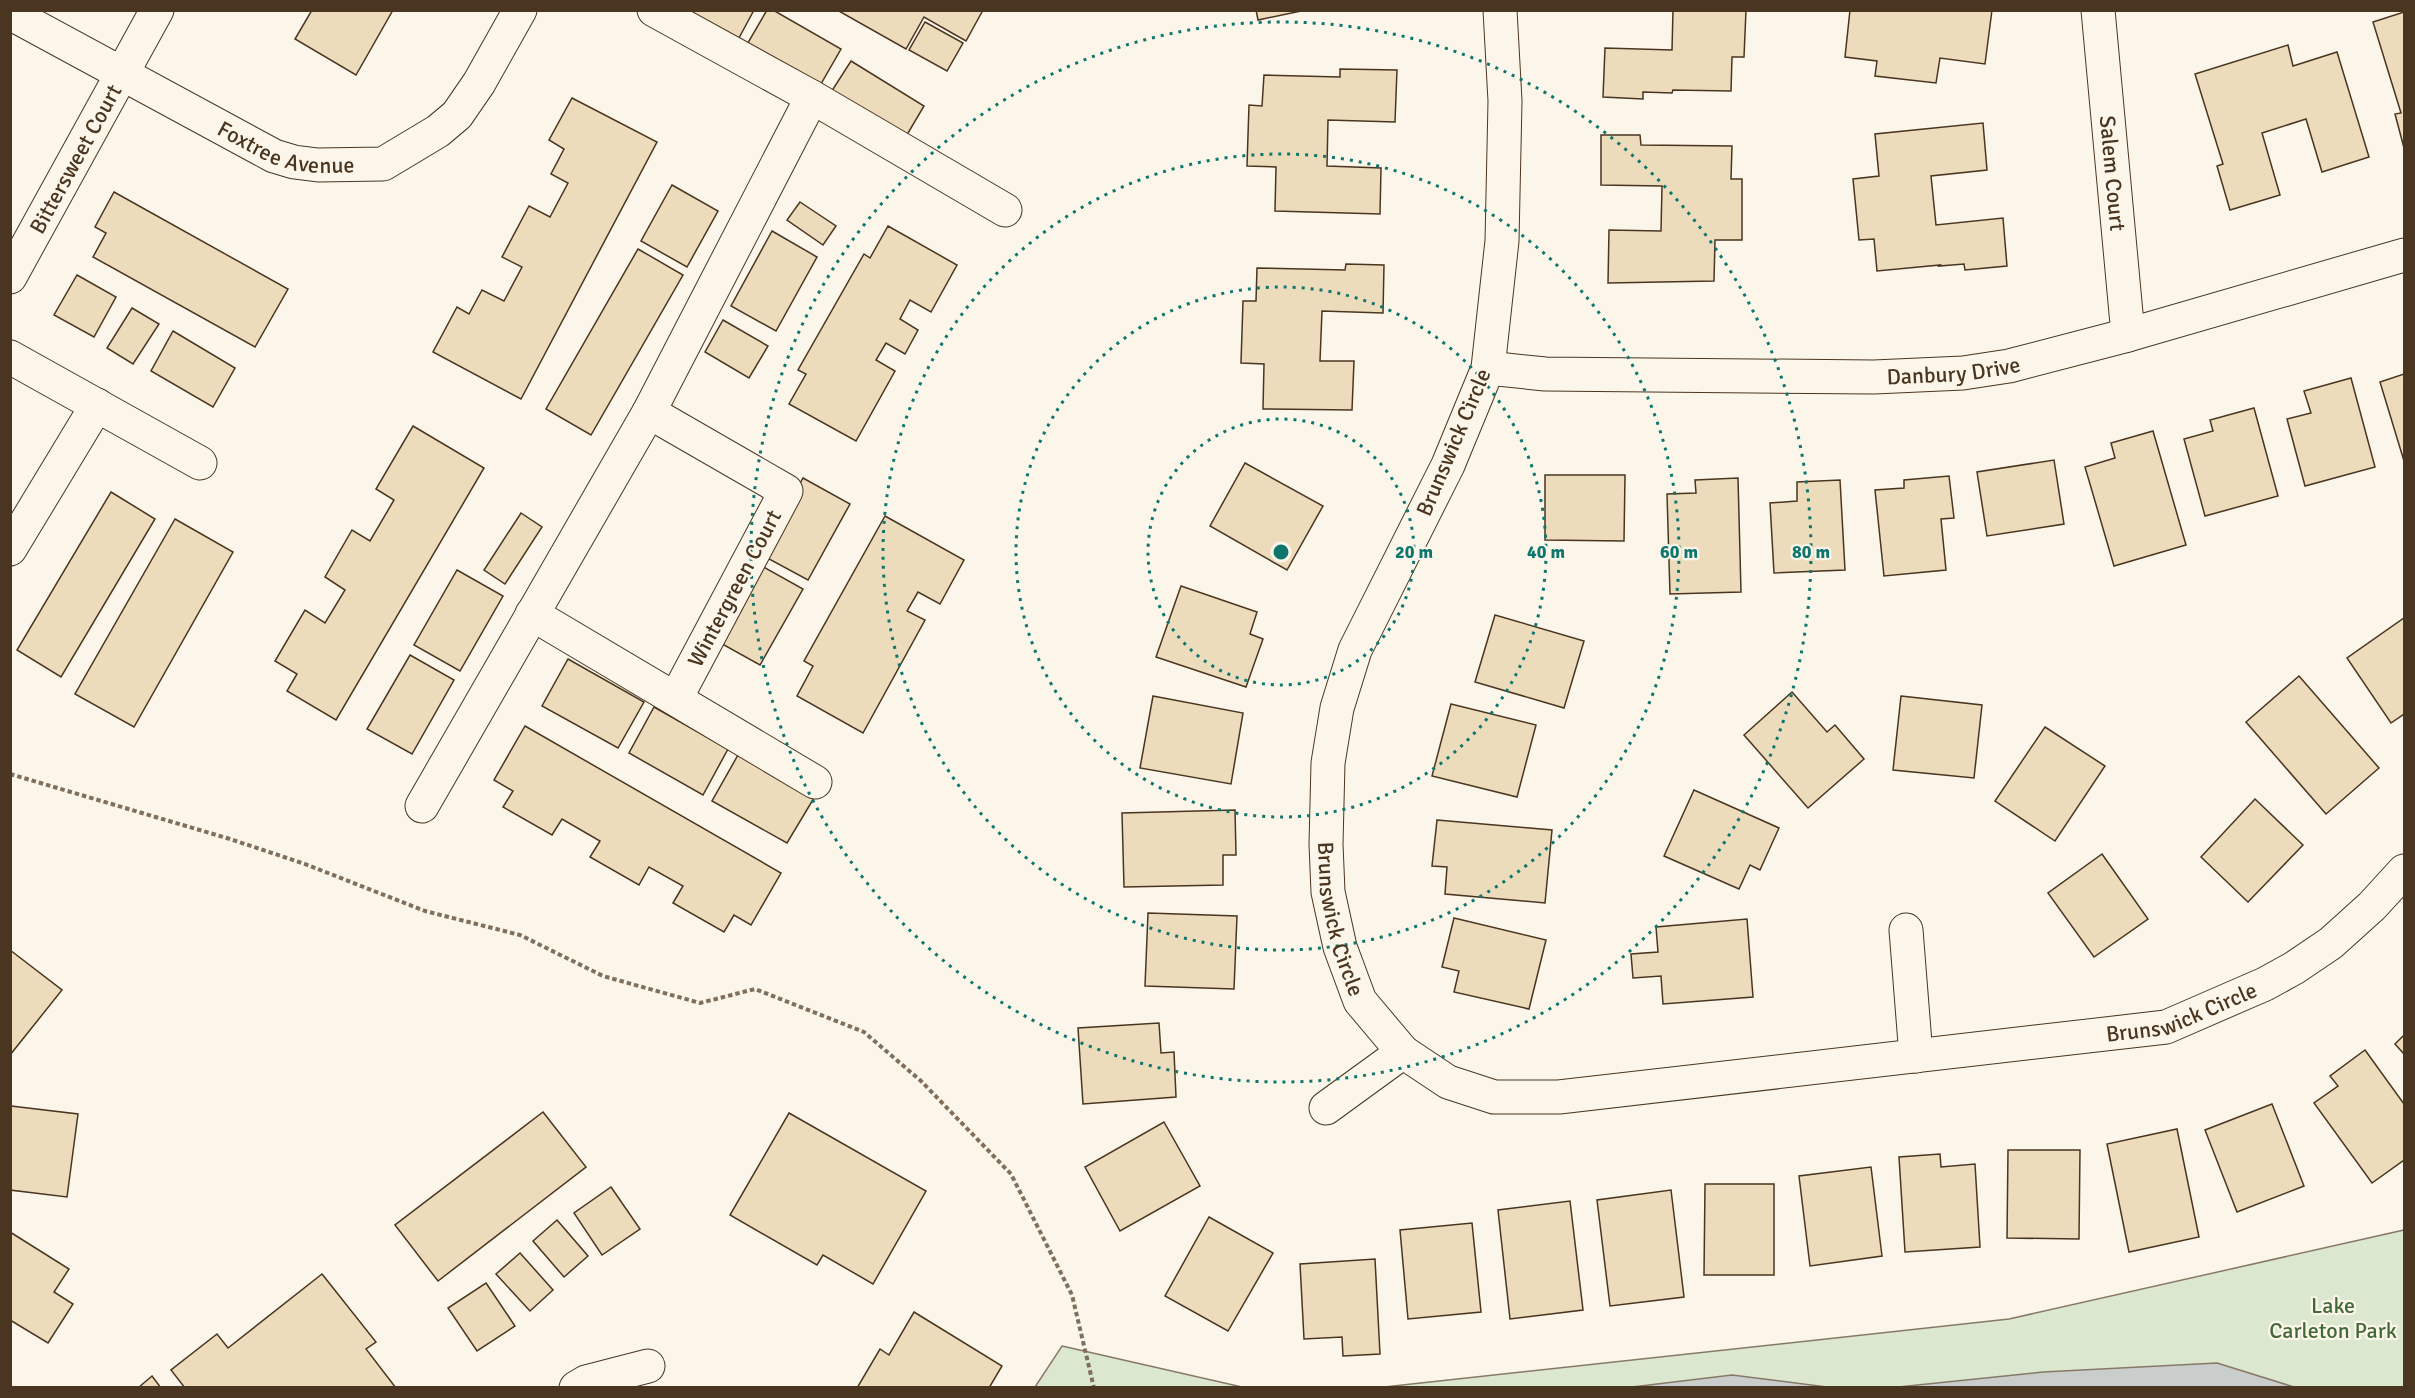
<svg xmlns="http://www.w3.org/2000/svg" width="2415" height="1398" font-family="Signika,sans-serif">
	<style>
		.green { fill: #dce7d0; stroke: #887966; stroke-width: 1.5 }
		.water { fill: #c9cecd; stroke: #887966; stroke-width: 1.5 }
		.building { fill: #ecdcbc; stroke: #4a3520; stroke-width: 1.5 }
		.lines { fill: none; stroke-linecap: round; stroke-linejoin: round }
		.minor-casing { stroke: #4a3520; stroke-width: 35 }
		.path { stroke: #7f6f5c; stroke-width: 4; stroke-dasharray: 4.5 3; stroke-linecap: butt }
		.minor { stroke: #fbf6e9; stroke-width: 33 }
		.ring { fill: none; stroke: #0f766e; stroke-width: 3; stroke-dasharray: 3 6 }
		.labels { text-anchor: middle; stroke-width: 4.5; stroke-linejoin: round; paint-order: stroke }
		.street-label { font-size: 22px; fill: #4a3520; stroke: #fbf6e9 }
		.park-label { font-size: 22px; fill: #436837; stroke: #fbf6e9 }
		.centre { fill: #0f766e; stroke: #fbf6e9; stroke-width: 3 }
		.ring-label { font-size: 18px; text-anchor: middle; font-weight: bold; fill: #0f766e; stroke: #fbf6e9; stroke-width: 4.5; stroke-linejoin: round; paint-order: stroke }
	</style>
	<rect width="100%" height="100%" fill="#fbf6e9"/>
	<g class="green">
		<path d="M2404,1230V1387L1375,1388L2009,1319Z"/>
		<path d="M1062,1346L1242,1387H1035Z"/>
	</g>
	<g class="water">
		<path d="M2217,1363L2294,1387H1898L2043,1372Z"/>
		<path d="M1732,1375L1827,1387H1632Z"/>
	</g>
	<g class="building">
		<path d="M312,10H393L356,75L295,39Z"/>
		<path d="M665,10H754L733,49Z"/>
		<path d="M767,10H773L841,49L814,96L742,53Z"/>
		<path d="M837,10H983L966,41L924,17L906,49Z"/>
		<path d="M1256,10H1306L1258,20Z"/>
		<path d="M1673,10H1746L1744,57H1732L1731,91L1673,90L1672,93L1643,92V99L1603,97L1605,48L1672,50Z"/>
		<path d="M1850,10H1992L1985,64L1940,58L1936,83L1875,76L1877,61L1845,57Z"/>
		<path d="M2404,12V148L2395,114L2401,113L2373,22Z"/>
		<path d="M925,22L963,43L947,71L909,50Z"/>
		<path d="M2288,45L2293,66L2337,52L2369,157L2322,172L2306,119L2262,133L2280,195L2230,210L2217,166L2223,164L2195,74Z"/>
		<path d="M851,61L924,106L901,145L826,100Z"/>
		<path d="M1340,69L1397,70L1395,122L1328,120L1327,166L1381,168L1380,214L1275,211L1276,167L1247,166L1249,105L1262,106L1264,75L1340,77Z"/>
		<path d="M572,98L657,142L521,399L433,352L457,307L469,314L482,290L504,301L522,267L502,257L529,206L550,217L568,183L551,174L564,149L549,140Z"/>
		<path d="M1983,123L1987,170L1931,176L1936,225L2003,218L2007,266L1965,270L1964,264L1939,266L1940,265L1877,271L1874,239L1859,240L1853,179L1879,176L1875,134Z"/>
		<path d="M1601,135H1640L1641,145L1732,146L1731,179H1742V240H1715L1714,281L1608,283L1609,230L1661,231L1662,186L1601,185Z"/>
		<path d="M672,185L718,211L687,267L641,241Z"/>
		<path d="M114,192L288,289L255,347L93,257L106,233L95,227Z"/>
		<path d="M800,202L836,226L823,245L787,220Z"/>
		<path d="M888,226L957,265L931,312L910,300L900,319L918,330L905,354L886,343L876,360L895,371L856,441L789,404L806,374L798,370L864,254L870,258Z"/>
		<path d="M772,231L817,257L776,331L731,306Z"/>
		<path d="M638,249L683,275L591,435L546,409Z"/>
		<path d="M1346,264L1384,265L1383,313L1322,311L1320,361H1354L1352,410L1263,409L1264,364L1241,363L1243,301H1256L1257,268L1345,270Z"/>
		<path d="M77,275L116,297L94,337L54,315Z"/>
		<path d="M132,308L159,324L133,364L107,348Z"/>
		<path d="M723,320L768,346L749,378L705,352Z"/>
		<path d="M173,331L235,368L213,407L151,371Z"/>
		<path d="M2404,374V461L2380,382Z"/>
		<path d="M2351,378L2375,467L2305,486L2287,419L2311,413L2304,391Z"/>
		<path d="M2254,408L2278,496L2205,516L2184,439L2213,431L2210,420Z"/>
		<path d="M413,426L484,468L336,720L287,691L297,674L275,661L305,610L325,623L345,590L325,577L352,530L370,541L394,500L376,489Z"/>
		<path d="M2153,431L2186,545L2114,566L2085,467L2115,458L2111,443Z"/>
		<path d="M2054,460L2064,524L1987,536L1977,472Z"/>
		<path d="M1245,463L1323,506L1287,570L1210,526Z"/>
		<path d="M1545,475H1625L1624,541L1545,540Z"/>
		<path d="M1949,476L1954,518L1941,519L1946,570L1884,576L1875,490L1904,488V480Z"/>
		<path d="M803,478L850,504L808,580L760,554Z"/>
		<path d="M1738,478L1741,592L1670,594L1667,494L1696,493L1695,480Z"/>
		<path d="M1840,480L1845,570L1774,573L1770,503L1797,501V482Z"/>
		<path d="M111,492L155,519L61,677L17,650Z"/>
		<path d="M521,513L542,527L505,584L484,570Z"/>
		<path d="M885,516L964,560L940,604L918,592L907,611L925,620L863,733L797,696L813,666L804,661Z"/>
		<path d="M175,519L233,552L134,727L75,694Z"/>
		<path d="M758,564L803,589L760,665L715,640Z"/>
		<path d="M457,570L503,596L460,671L414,645Z"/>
		<path d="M1181,586L1257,612L1250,634L1263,639L1246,687L1156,657Z"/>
		<path d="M1495,615L1584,641L1564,708L1475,682Z"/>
		<path d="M2404,618V714L2391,723L2347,658Z"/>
		<path d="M410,655L454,680L412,754L367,729Z"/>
		<path d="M568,659L644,702L618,748L542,706Z"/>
		<path d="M2299,676L2379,768L2326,814L2246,722Z"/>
		<path d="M1792,692L1827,732L1835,725L1864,759L1808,808L1744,735Z"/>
		<path d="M1153,696L1243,713L1231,784L1140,768Z"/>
		<path d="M1901,696L1982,705L1974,778L1893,770Z"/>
		<path d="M1451,704L1536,725L1517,797L1432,776Z"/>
		<path d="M654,707L728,749L703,795L629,753Z"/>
		<path d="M525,726L781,873L751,925L734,915L724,932L673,903L683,886L649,867L639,885L590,857L600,841L562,819L552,835L503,807L513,791L494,780Z"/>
		<path d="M2045,727L2105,766L2055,841L1995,801Z"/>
		<path d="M738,755L814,798L787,843L712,801Z"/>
		<path d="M1694,790L1779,828L1760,870L1750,865L1739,889L1664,856Z"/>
		<path d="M2255,799L2303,845L2248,902L2201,857Z"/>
		<path d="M1235,810L1236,855H1223V885L1124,887L1122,813Z"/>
		<path d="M1437,820L1552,830L1545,903L1445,894L1447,867L1432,866Z"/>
		<path d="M2102,854L2148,919L2094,957L2048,893Z"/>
		<path d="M1148,913L1237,916L1234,989L1145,986Z"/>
		<path d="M1454,918L1546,940L1529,1009L1454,992L1459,971L1442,967Z"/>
		<path d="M1747,919L1753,997L1663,1004L1661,976L1633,978L1631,954L1658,952L1656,927Z"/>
		<path d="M10,950L62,990L10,1055Z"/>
		<path d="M1159,1023L1161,1053L1174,1052L1176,1097L1083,1104L1078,1028Z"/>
		<path d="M2404,1035V1054L2395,1044Z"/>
		<path d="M2365,1050L2404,1104V1160L2372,1183L2314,1103L2338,1086L2330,1076Z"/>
		<path d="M2272,1104L2304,1186L2237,1212L2205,1130Z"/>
		<path d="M11,1106L78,1114L67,1197L10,1190Z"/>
		<path d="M543,1112L586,1167L438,1281L395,1225Z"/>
		<path d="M789,1113L926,1191L873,1284L823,1255L817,1265L730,1215Z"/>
		<path d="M1164,1122L1200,1186L1120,1231L1085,1167Z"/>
		<path d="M2177,1129L2199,1237L2129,1252L2107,1144Z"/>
		<path d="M2008,1150H2080L2079,1239L2007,1238Z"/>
		<path d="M1940,1154L1941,1167L1975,1164L1980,1247L1905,1252L1899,1157Z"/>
		<path d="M1871,1167L1882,1256L1810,1266L1799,1176Z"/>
		<path d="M1705,1184H1774V1275H1704Z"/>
		<path d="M611,1187L640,1229L602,1255L574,1213Z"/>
		<path d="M1671,1190L1684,1297L1610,1306L1597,1200Z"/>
		<path d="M1570,1201L1583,1310L1510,1319L1498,1210Z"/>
		<path d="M1209,1217L1273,1253L1228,1331L1165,1296Z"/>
		<path d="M557,1220L588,1256L564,1277L533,1241Z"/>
		<path d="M1472,1223L1481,1312L1408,1319L1400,1230Z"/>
		<path d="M10,1232L69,1269L54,1292L73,1304L48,1343L10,1320Z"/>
		<path d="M520,1253L553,1290L530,1311L496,1274Z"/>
		<path d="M1375,1259L1380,1354L1343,1356L1342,1337L1304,1339L1300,1264Z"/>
		<path d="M322,1274L376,1342L366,1349L396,1388H185L171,1370L217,1334L228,1348Z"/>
		<path d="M486,1283L515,1326L477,1351L448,1308Z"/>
		<path d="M914,1312L1002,1366L989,1388H857L880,1349L889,1355Z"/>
		<path d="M152,1376L161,1388H138Z"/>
	</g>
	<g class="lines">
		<g class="minor-casing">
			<g id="minor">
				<path d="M654,10L812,97L1005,210"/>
				<path id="s1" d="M1500,10L1505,101L1502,241L1488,368L1448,465L1355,650L1337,708L1328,763L1326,844L1328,892L1340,947L1360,1001L1403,1052L1448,1082L1494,1097H1559L2166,1027L2265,984L2294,968L2331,943L2372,906L2404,871"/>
				<path id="s2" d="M2098,10L2128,335"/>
				<path id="s3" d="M10,13L274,156L294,162L318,165L383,164L438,131L457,115L479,83L520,10"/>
				<path id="s4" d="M10,277L157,10"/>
				<path d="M10,357L200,463"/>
				<path id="s5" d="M1488,368L1545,374L1874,377L1963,373L2009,366L2128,335L2404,255"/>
				<path d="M649,412L786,491L676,698"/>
				<path d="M10,549L97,405"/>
				<path d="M532,614L815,782"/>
				<path d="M422,806L649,412L812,97"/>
				<path d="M1906,930L1916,1056"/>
				<path d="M1326,1108L1403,1052"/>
				<path d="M576,1388L586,1382L648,1366"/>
			</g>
		</g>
		<path class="path" d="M10,774L230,839L305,864L425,911L520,935L603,976L700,1003L755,989L864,1032L921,1081L1011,1174L1072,1295L1094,1388"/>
		<use href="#minor" class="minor"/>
	</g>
	<g class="ring">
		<circle cx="1281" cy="552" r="133"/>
		<circle cx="1281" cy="552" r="265"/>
		<circle cx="1281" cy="552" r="398"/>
		<circle cx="1281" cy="552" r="530"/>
	</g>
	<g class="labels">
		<g class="street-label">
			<text dy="8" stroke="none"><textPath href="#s3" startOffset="310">Foxtree Avenue</textPath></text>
			<text dy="8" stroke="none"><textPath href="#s4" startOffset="135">Bittersweet Court</textPath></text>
			<text dy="8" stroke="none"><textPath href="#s2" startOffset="164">Salem Court</textPath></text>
			<text dy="8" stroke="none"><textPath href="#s5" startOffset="466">Danbury Drive</textPath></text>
			<text transform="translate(1453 442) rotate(-67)" y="8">Brunswick Circle</text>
			<text transform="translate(734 588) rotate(-62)" y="8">Wintergreen Court</text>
			<text dy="8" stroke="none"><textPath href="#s1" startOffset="945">Brunswick Circle</textPath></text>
			<text dy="8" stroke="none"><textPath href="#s1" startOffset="1894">Brunswick Circle</textPath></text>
		</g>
		<g class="park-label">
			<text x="2333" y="1313">Lake<tspan x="2333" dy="25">Carleton Park</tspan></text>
		</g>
	</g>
	<circle cx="1281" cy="552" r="9" class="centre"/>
	<g class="ring-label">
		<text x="1414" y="558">20 m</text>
		<text x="1546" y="558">40 m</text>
		<text x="1679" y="558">60 m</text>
		<text x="1811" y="558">80 m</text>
	</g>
	<rect width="2415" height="1398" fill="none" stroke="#4a3520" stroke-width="24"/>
</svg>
